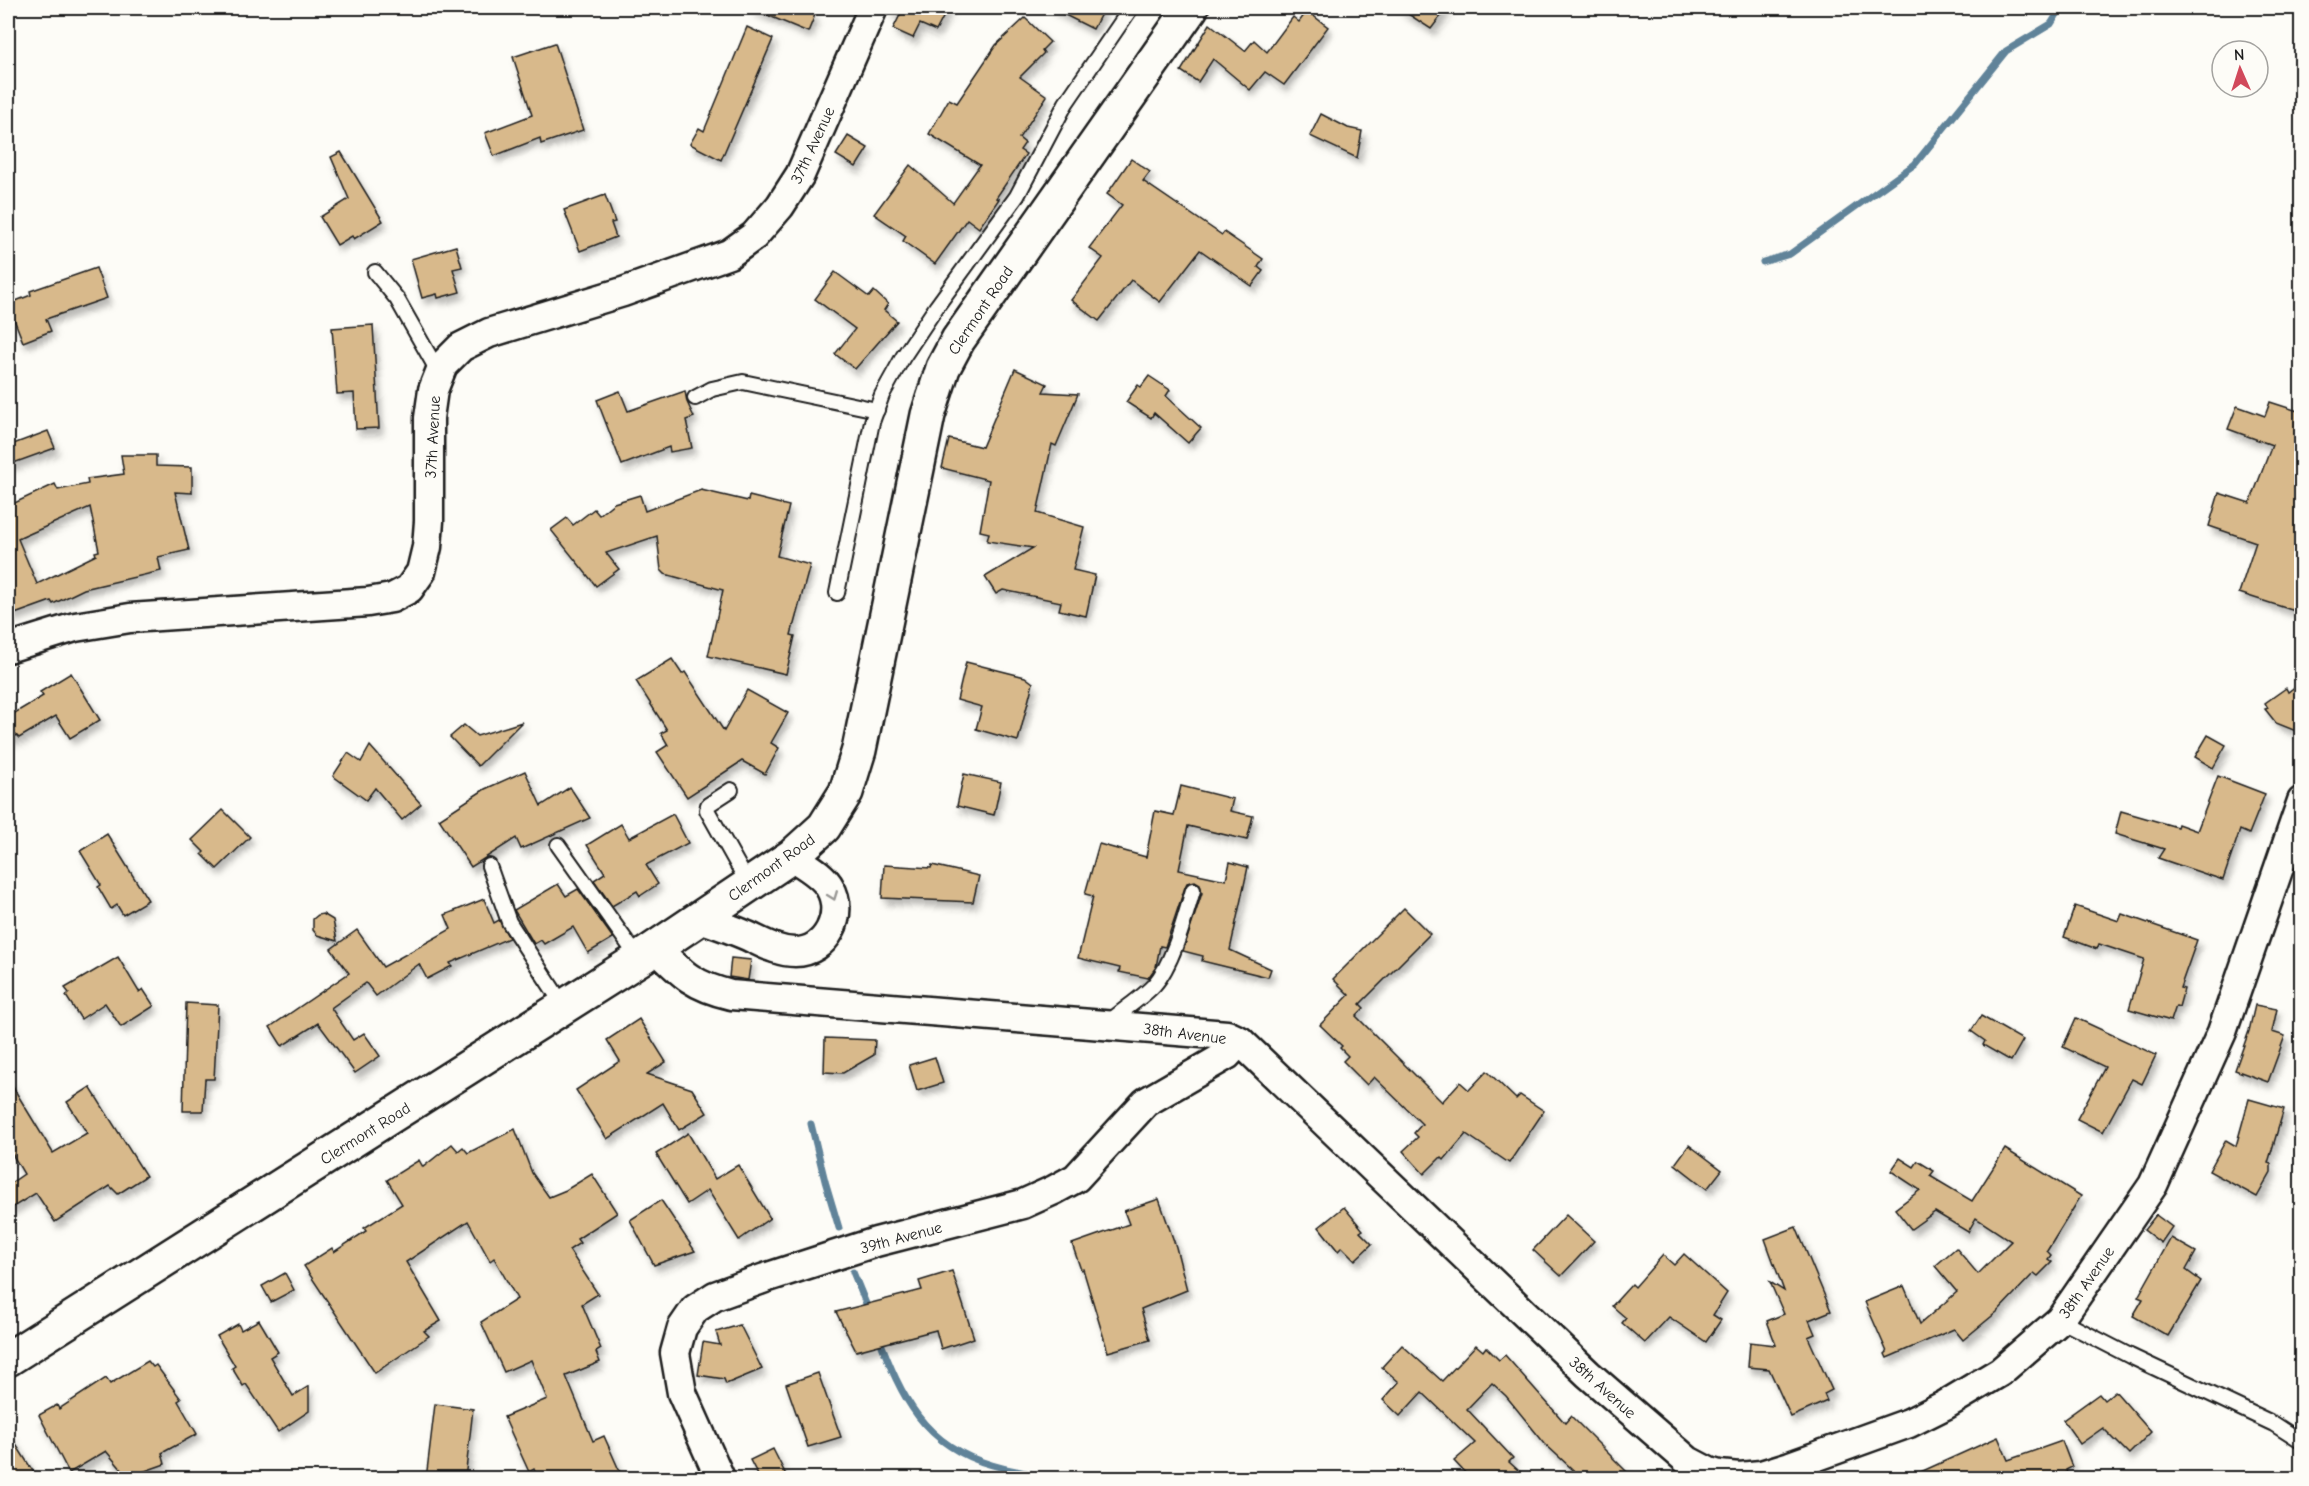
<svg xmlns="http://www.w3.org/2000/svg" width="2309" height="1486" font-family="'Comic Neue',sans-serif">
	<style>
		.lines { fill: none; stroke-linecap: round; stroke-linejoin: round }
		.stream { stroke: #608399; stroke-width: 7 }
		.building { fill: #d8b98b; stroke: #1c1c1c; stroke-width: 1.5; fill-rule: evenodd; filter: url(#shadow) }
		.lane-casing { stroke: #1c1c1c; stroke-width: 18 }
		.street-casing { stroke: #1c1c1c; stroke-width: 33 }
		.secondary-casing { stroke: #1c1c1c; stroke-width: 38 }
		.lane { stroke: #fdfcf7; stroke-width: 14 }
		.street { stroke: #fdfcf7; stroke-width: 28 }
		.secondary { stroke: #fdfcf7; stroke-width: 33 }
		.oneway { stroke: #989794 }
		.labels { text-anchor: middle; stroke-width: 4.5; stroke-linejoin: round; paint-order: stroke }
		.street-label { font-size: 16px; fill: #1c1c1c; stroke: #fdfcf7 }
	</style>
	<defs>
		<filter id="shadow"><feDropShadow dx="3.5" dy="6" stdDeviation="3" flood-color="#0004"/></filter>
	</defs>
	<rect width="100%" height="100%" fill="#fdfcf7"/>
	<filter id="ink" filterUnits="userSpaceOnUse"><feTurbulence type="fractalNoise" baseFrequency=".0167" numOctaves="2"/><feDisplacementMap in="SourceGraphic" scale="12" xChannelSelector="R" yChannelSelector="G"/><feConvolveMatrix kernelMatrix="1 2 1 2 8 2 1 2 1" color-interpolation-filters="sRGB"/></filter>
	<g filter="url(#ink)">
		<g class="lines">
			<g class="stream">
				<path d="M1763,262L1790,254L1915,164L2006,51L2051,24L2061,8"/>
				<path d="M811,1124L825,1181L839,1228"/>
				<path d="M853,1272L869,1311"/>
				<path d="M878,1335C901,1397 924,1446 992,1465C1012,1471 1032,1474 1051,1478"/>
			</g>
		</g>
		<g class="building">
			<path d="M750,8H797L815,15L808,32Z"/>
			<path d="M889,8H948L936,31L920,24L913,38L893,29L900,15L889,10Z"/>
			<path d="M1051,8H1104L1093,29Z"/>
			<path d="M1399,8H1447L1431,29Z"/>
			<path d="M1307,11L1328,27L1284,85L1265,72L1250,90L1213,59L1198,82L1181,71L1210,24L1245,51L1254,40L1267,52L1293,17L1299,22Z"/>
			<path d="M1025,18L1050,42L1042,50L1044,53L1020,77L1047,96L1019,138L1025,143L1020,150L1026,154L996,198L999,199L979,228L967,219L935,264L903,241L906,236L874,214L910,165L953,203L980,165L929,134L949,99L957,103L996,45Z"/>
			<path d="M747,27L773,39L721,160L690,144L699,128L704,131Z"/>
			<path d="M555,43L583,130L541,144L540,138L494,156L485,133L532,115L513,57Z"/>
			<path d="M1321,114L1348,128L1362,131L1357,158L1310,136Z"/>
			<path d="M848,136L868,148L856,167L836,155Z"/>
			<path d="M341,152L383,221L354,239L352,236L337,245L320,217L349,199L331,157Z"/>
			<path d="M1131,159L1150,172L1143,181L1222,235L1224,232L1263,259L1258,267L1263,271L1252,286L1200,250L1160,302L1131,280L1099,321L1071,300L1103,258L1089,248L1122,205L1107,194Z"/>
			<path d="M605,195L615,222L611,223L616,237L580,251L564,210Z"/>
			<path d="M456,246L462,267L453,269L460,292L438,298L437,294L422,298L411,259Z"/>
			<path d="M96,268L107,298L46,319L51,331L23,342L8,304L31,295L30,291Z"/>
			<path d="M835,272L869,297L874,291L888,304L884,310L897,321L855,369L835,354L855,329L815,299Z"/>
			<path d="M373,325L379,428L356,429L354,393L337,394L332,328Z"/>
			<path d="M1015,369L1047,384L1043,392L1078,394L1056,446L1052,444L1037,513L1084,527L1073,570L1095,575L1086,616L1059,610L1061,602L1003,590L996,594L985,577L1033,548L987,541L989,533L980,531L989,480L942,468L949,439L982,447Z"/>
			<path d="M1149,376L1170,390L1166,396L1201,428L1188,443L1154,413L1151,418L1126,402L1138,385L1141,387Z"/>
			<path d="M620,391L628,411L685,391L687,402L694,417L686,420L692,448L670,452L669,447L622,465L597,400Z"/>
			<path d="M2270,402L2301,412V613L2239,593L2256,542L2209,526L2219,493L2250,503L2272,445L2228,429L2237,406L2265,416Z"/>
			<path d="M48,431L55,448L8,465V446Z"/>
			<path d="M121,455H156V466L192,467V493L175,492L189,550L158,557L161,571L84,589L53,604L51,601L12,615L8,604V506L55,484L58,490L88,484L87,479L124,474ZM90,507L99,551L95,552L96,555L37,584L18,539Z"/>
			<path d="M701,490L748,501L749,496L789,506L777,556L810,565L791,635L795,636L786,674L708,656L723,590L665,574L661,570L657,536L606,553L619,569L596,586L551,530L567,518L573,525L594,509L599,515L614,503L640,495L645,511Z"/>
			<path d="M672,659L682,674L685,672L724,731L747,690L788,713L771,743L779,748L765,774L742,761L687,797L657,752L668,745L661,733L667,730L636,681Z"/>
			<path d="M966,662L1025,677L1033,683L1018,741L976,729L982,707L957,700Z"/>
			<path d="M71,673L100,720L70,738L56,716L19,738L16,735L8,741V717L43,696L40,692Z"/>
			<path d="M2301,682V717L2296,731L2276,723L2265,709L2268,708L2265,703L2286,688L2288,692Z"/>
			<path d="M522,722L478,766L450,737L464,725L477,736Z"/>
			<path d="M2208,735L2226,745L2213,768L2195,757Z"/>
			<path d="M370,746L421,804L402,820L375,788L366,800L333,776L348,753L361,762Z"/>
			<path d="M525,771L541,806L570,787L590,818L521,849L516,838L471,867L439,819L485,789Z"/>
			<path d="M964,774L1001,782L994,815L957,806Z"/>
			<path d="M2218,776L2265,794L2249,834L2240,830L2223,880L2158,858L2164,849L2115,834L2121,811L2177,827L2178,824L2197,831Z"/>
			<path d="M1181,786L1233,799L1230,811L1253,816L1247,840L1188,826L1179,870L1226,880L1230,862L1248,867L1230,950L1271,969L1268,977L1202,961L1203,956L1183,951L1202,893L1200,884L1195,881L1187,883L1185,887L1165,947L1160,946L1156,967L1148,978L1119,972L1120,968L1078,958L1093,896L1085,894L1099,844L1146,857L1155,811L1174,815Z"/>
			<path d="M223,810L250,837L217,869L202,854L204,852L192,840Z"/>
			<path d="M673,814L688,843L646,865L658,884L640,896L637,891L612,906L594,880L605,873L587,845L621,824L629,838Z"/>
			<path d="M107,834L148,900L123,915L117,905L111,909L98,887L101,885L80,851Z"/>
			<path d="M884,865L931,868L932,865L979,876L973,902L882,898Z"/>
			<path d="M558,884L566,896L578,889L613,938L588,953L573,927L544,944L541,940L534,944L514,910Z"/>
			<path d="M484,899L494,923L499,920L509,938L450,963L452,966L427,979L419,964L376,996L366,983L331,1008L353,1040L364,1033L380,1056L355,1073L318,1023L282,1046L270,1027L349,973L331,949L357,930L383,967L451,929L445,915Z"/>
			<path d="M2075,906L2119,921L2122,914L2197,940L2180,988L2184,989L2179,1007L2176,1006L2171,1021L2129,1009L2144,959L2099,944L2097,949L2064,937Z"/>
			<path d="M1404,908L1430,934L1360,1004L1364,1008L1356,1016L1442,1102L1460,1082L1469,1090L1487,1071L1516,1099L1520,1095L1544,1111L1509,1163L1466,1134L1444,1160L1441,1157L1424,1174L1403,1151L1418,1137L1414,1133L1422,1124L1374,1077L1367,1085L1343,1061L1348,1056L1340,1048L1342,1046L1320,1025L1349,995L1333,979Z"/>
			<path d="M323,914L333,920L337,941L317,935L313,930V919L318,915Z"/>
			<path d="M118,957L139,992L143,989L154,1006L121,1027L105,1003L81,1019L66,996L69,993L65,988Z"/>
			<path d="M731,958L751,960L748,980L729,977Z"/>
			<path d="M186,1003L218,1005L214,1079H205L203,1111H183Z"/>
			<path d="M2255,1005L2277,1009L2272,1032L2285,1036L2268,1082L2235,1070L2249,1031Z"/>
			<path d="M1981,1016L2023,1040L2011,1061L1983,1045L1985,1041L1971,1031Z"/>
			<path d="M2076,1018L2156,1055L2142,1084L2132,1079L2103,1132L2077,1119L2105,1067L2063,1047Z"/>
			<path d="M639,1019L666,1062L647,1074L692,1089L707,1113L679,1130L663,1103L607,1139L576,1090L620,1061L607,1040Z"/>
			<path d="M825,1038L875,1040L874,1055L843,1073L824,1072Z"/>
			<path d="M935,1057L943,1083L917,1091L909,1065Z"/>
			<path d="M8,1079L53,1153L87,1133L67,1102L90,1087L146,1176L118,1194L110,1186L55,1222L36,1193L8,1210V1185L24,1174L8,1147Z"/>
			<path d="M2249,1099L2284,1109L2268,1163L2271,1164V1172L2257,1197L2209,1171L2226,1140L2236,1146Z"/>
			<path d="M515,1129L532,1173L549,1197L566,1190L592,1174L617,1213L577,1239L580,1243L569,1250L598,1294L582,1304L601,1349L596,1352L600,1362L566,1376L593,1441L604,1436L623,1479H538L534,1469L529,1472L504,1417L547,1399L531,1360L504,1372L481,1322L517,1299L494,1258L490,1261L468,1221L406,1262L441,1321L424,1331L429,1336L375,1373L304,1266L332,1248L334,1252L366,1231L364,1228L402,1204L387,1180L419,1160L423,1167L452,1144L458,1151L463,1147L468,1153Z"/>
			<path d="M688,1133L715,1179L738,1165L770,1218L739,1240L708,1190L687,1204L656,1154Z"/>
			<path d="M1689,1145L1722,1170L1707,1189L1675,1164Z"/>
			<path d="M2005,1149L2081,1196L2047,1251L2051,1255L2048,1259L2052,1262L2038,1276L2034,1273L1997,1312L1963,1340L1954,1329L1887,1358L1885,1354L1887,1352L1865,1302L1904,1286L1920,1324L1957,1292L1935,1266L1956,1248L1978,1274L2011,1241L1976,1218L1968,1232L1935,1212L1911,1229L1895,1209L1920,1190L1891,1171L1900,1158L1914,1167L1918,1161L1934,1171L1930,1176L1972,1201Z"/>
			<path d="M1159,1199L1176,1247L1187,1290L1141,1309L1150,1340L1108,1352L1083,1269L1081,1270L1072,1244L1129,1224L1124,1211Z"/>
			<path d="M661,1200L695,1251L654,1265L630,1220Z"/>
			<path d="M1344,1207L1363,1230L1360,1232L1372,1244L1355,1260L1342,1247L1338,1251L1319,1227Z"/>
			<path d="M1566,1215L1594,1241L1561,1276L1533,1250Z"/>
			<path d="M2156,1215L2172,1227L2161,1243L2144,1230Z"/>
			<path d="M1796,1227L1831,1311L1809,1320L1815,1334L1808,1337L1832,1390L1824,1394L1827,1401L1791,1417L1769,1369L1748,1367L1750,1342L1776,1345L1767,1321L1784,1314L1770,1282L1784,1291L1765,1239Z"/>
			<path d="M2171,1238L2196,1252L2186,1270L2201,1281L2168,1336L2133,1316L2143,1299L2138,1297Z"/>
			<path d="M1684,1254L1727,1293L1713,1315L1721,1320L1706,1342L1669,1317L1645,1343L1622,1323L1626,1318L1612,1306L1632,1284L1635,1287L1663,1255L1674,1265Z"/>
			<path d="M952,1271L974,1338L941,1349L936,1330L856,1351L836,1312L922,1290L919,1281Z"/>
			<path d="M285,1273L294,1290L271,1302L262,1286Z"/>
			<path d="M259,1320L278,1352L270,1357L293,1396L309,1386V1411L278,1432L246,1384L243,1386L232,1368L235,1366L217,1336L238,1324L241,1330Z"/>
			<path d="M740,1325L762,1369L726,1384L724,1379L698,1375L703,1342L720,1345L716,1332Z"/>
			<path d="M1402,1345L1442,1381L1476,1345L1483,1351L1486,1347L1499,1360L1505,1355L1565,1423L1571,1416L1634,1479H1583L1545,1444L1506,1396L1492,1383L1467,1409L1513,1458L1509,1462L1528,1479H1471L1454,1461L1475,1443L1422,1392L1400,1416L1383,1400L1399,1382L1382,1367Z"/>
			<path d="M148,1361L153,1367L156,1365L181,1399L178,1401L197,1434L162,1453L165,1464L128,1477L106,1451L69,1473L39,1415L57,1405L59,1409L106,1378L110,1384Z"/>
			<path d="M818,1373L841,1437L808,1447L786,1384Z"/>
			<path d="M2115,1391L2151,1432L2129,1454L2103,1428L2080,1444L2063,1420L2099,1394L2104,1400Z"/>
			<path d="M435,1404L473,1409L465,1479H426Z"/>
			<path d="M8,1432L38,1479H8Z"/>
			<path d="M1998,1437L2008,1460L2062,1441L2072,1467L2066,1470L2069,1479H1905Z"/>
			<path d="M773,1449L788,1479H760L750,1460Z"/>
		</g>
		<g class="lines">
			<g class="lane-casing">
				<g id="lane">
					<path d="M375,272L397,299L439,373"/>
					<path d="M695,398L712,389L743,382L877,410"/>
					<path d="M837,593L872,422L882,395L903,357L937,306L1017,196L1066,103L1131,8"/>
					<path d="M731,790L708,805L707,810L749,885"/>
					<path d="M558,845L639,959"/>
					<path d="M489,866L509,922L563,1005"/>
					<path d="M1107,1024C1121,1011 1142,998 1154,985C1173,964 1185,917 1193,890"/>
					<path d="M2060,1320L2130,1356L2274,1424L2302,1442"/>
				</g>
			</g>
			<g class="street-casing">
				<g id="street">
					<path d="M8,648L75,627L130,618L368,602L392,598L409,589L421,572L427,547L429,521V418L433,390L443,365L461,347L489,333L623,292L729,254L754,236L780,206L800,175L873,8"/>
					<path d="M700,918C714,923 729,928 743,934C760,941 776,952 795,952C827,952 845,914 830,888C823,874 804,865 792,856"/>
					<path d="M655,947C682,974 693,986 731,995L1227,1035L1240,1041L1588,1374L1688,1461L1709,1472L1719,1475L1739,1477L1761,1475L1790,1466L1909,1423L1945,1405L2000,1372L2060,1320L2153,1185L2222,1032L2302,801"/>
					<path d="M720,1478L682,1393L675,1353L682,1328L695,1309L715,1296L765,1278L876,1242L1023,1204L1054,1190L1076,1178L1146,1102L1227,1055L1240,1041"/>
				</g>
			</g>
			<g class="secondary-casing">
				<path id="secondary" d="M8,1359L639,959L792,856L824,827L846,792L859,750L928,415L943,368L958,340L1191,8"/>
			</g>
			<use href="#lane" class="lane"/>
			<use href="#street" class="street"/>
			<use href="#secondary" class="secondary"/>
		</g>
		<defs><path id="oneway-chevron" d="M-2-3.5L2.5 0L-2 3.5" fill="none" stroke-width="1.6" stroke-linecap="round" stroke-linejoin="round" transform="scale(1.5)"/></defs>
		<use class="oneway" href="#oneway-chevron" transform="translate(833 896) rotate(69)"/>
	</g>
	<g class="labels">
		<g class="street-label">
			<text transform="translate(812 145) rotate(-65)" y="6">37th Avenue</text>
			<text transform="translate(980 310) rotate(-56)" y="6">Clermont Road</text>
			<text transform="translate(432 437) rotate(-87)" y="6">37th Avenue</text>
			<text transform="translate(771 867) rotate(-36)" y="6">Clermont Road</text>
			<text transform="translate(1185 1033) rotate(7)" y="6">38th Avenue</text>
			<text transform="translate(365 1133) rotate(-32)" y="6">Clermont Road</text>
			<text transform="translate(901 1237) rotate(-15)" y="6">39th Avenue</text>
			<text transform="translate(2086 1282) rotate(-55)" y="6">38th Avenue</text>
			<text transform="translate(1603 1387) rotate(42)" y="6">38th Avenue</text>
		</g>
	</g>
	<rect width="2309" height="1486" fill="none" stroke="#fdfcf7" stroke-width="30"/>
	<rect x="15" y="15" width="2279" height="1456" fill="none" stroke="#1c1c1c" stroke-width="2" filter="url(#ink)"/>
	<g transform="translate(2240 69) rotate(357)"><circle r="28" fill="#fdfcf7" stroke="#a3a29f" stroke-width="1.5"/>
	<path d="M0-4.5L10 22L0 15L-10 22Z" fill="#d1495b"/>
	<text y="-9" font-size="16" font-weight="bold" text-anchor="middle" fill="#1c1c1c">N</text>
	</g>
</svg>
